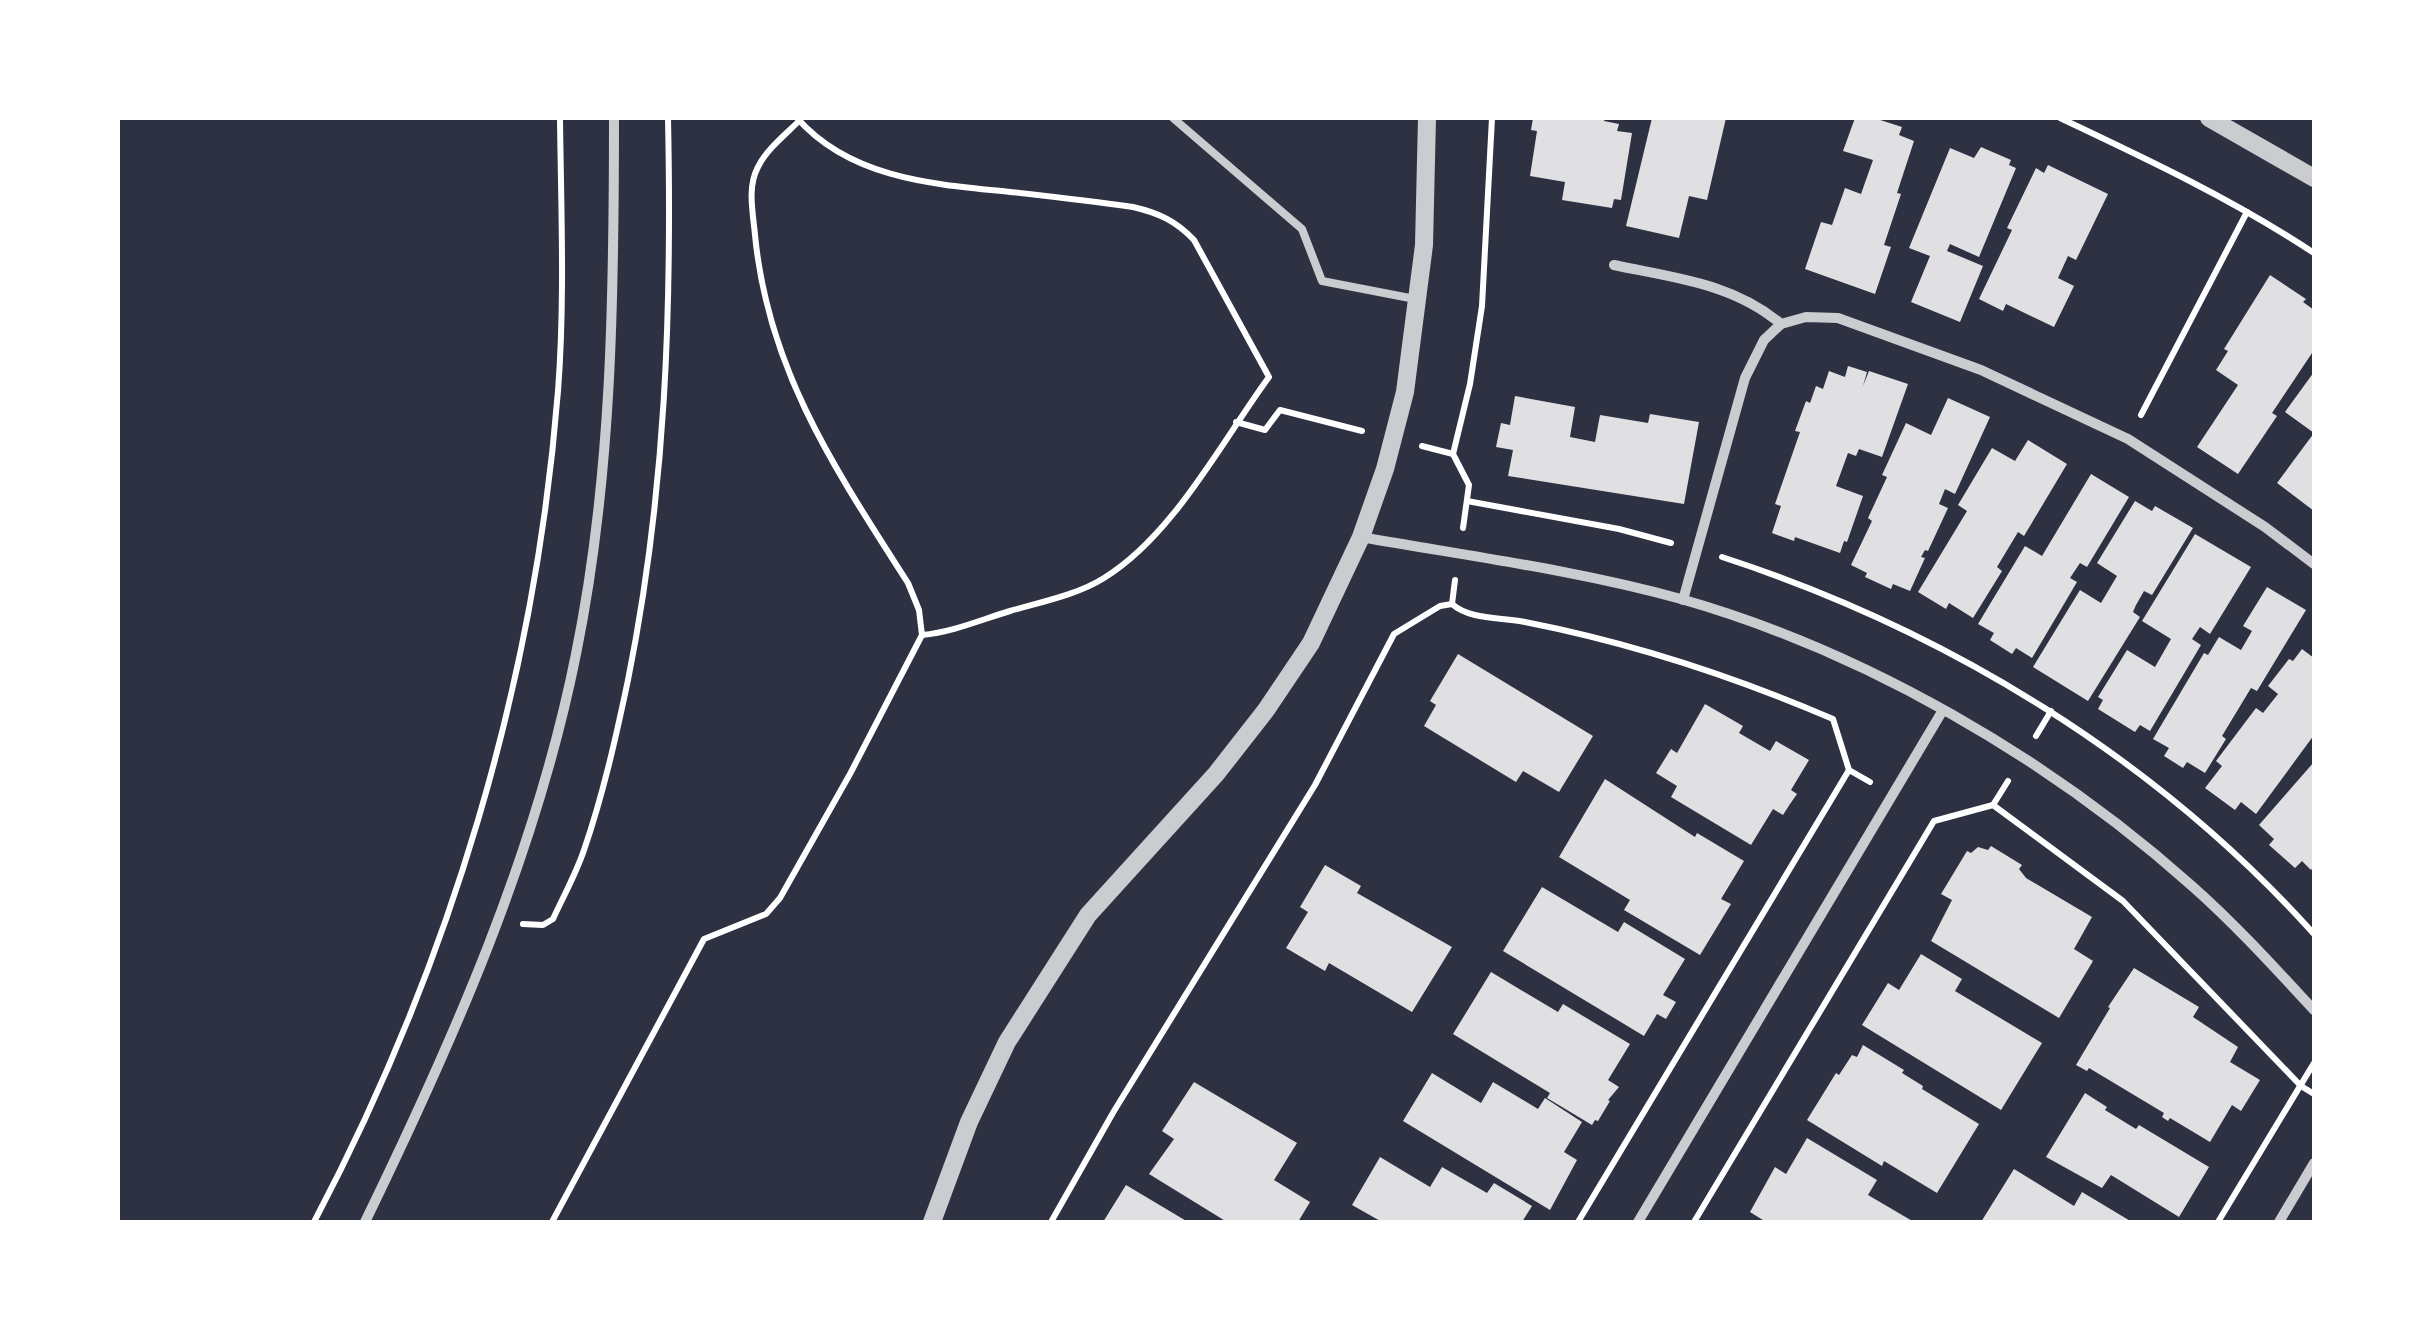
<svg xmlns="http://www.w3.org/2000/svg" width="2432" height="1340" font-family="'Alegreya Sans',sans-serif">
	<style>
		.building { fill: #e0e0e3 }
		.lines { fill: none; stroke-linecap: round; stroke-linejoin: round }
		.path { stroke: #fff; stroke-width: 6 }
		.service { stroke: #caccd0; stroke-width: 8 }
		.minor { stroke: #caccd0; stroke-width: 10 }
		.tertiary { stroke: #caccd0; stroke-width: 18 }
	</style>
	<rect width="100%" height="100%" fill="#2d3142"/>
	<g class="building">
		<path d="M1533,118H1605L1604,121L1619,124L1617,131L1632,133L1621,200L1614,199L1612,208L1562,200L1565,182L1530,176L1537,131L1531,130Z"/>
		<path d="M1652,118H1726L1707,200L1689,196L1679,238L1626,226Z"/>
		<path d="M1855,118H1874L1902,127L1899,135L1914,141L1897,193L1901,194L1884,245L1891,247L1875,294L1805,269L1821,222L1832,225L1845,188L1861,194L1873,160L1843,151Z"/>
		<path d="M1981,147L2011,160L2009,165L2016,168L1979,257L1950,244L1947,251L1983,266L1960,322L1911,302L1930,256L1909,248L1950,148L1974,158Z"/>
		<path d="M2048,165L2108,194L2076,260L2068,256L2058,278L2074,286L2054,327L2006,304L2003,311L1979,299L2012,230L2007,228L2036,168L2044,173Z"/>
		<path d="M2270,275L2306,299L2303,302L2314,310V350L2272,413L2277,416L2238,474L2197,447L2238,385L2216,370L2228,351L2224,349Z"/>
		<path d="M1848,366L1867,372L1863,386L1869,371L1908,384L1882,457L1859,449L1856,456L1848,453L1836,486L1863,496L1847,542L1844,541L1840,553L1795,537L1794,541L1772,533L1781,506L1775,504L1800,432L1795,431L1806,401L1810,403L1816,386L1823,389L1829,371L1845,377Z"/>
		<path d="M2314,372V511L2277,483L2314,433L2285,412Z"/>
		<path d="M1515,396L1575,407L1570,437L1595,442L1600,415L1648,423L1650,414L1699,422L1684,504L1508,476L1513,450L1496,447L1501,423L1510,425Z"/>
		<path d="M1948,398L1990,417L1955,494L1945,489L1939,504L1948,508L1928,551L1925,550L1921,557L1925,558L1910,591L1893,584L1891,589L1865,577L1867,573L1851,565L1872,521L1868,518L1887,477L1882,475L1906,423L1931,435Z"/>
		<path d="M2028,440L2067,464L2024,536L2018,532L1997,567L2002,571L1973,618L1949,603L1946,609L1918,592L1967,511L1958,505L1992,448L2015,461Z"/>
		<path d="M2091,474L2129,497L2087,567L2080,563L2070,578L2077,582L2032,658L2016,648L2012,654L1990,640L1994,633L1978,624L2025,546L2042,556Z"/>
		<path d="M2135,501L2152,511L2155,506L2193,528L2152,595L2144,591L2136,605L2133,612L2140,617L2088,701L2033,667L2080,590L2101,603L2117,576L2097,563Z"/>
		<path d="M2195,534L2251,567L2210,634L2200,627L2192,639L2201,645L2150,731L2140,725L2135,732L2098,709L2103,700L2098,697L2127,650L2155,667L2171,639L2142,621Z"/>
		<path d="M2267,587L2306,610L2257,691L2251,688L2222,736L2226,739L2205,773L2187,762L2183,768L2164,756L2169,748L2153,739L2204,653L2208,655L2219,637L2241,650L2252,631L2243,626Z"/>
		<path d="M2302,649L2314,658V735L2256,814L2241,802L2235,810L2205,788L2222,766L2216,761L2256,708L2263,713L2278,694L2268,686L2289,659L2293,661Z"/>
		<path d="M1458,654L1593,736L1559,792L1523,771L1516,782L1424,726L1436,705L1430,701Z"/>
		<path d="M1705,704L1743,726L1739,733L1770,751L1776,741L1809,760L1791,790L1797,794L1790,804L1783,815L1773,809L1751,845L1671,797L1677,786L1656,773L1671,749L1677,753Z"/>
		<path d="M2314,762V866L2311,870L2302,861L2295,868L2269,845L2274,839L2259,825Z"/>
		<path d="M1605,779L1695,837L1697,833L1744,861L1721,899L1731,904L1700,955L1624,910L1630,900L1559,857Z"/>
		<path d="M1991,846L2022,865L2019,869L2026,878L2092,917L2074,949L2093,961L2059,1018L1931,941L1952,900L1941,894L1967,851L1971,853L1978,847L1988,850Z"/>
		<path d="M1325,865L1361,886L1357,893L1452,947L1412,1012L1329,963L1325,971L1286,948L1308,912L1300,907Z"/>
		<path d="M1542,887L1618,932L1624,922L1685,959L1663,995L1676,1002L1666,1019L1657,1014L1644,1036L1503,951Z"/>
		<path d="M1921,954L1962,979L1955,991L2042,1043L2001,1110L1862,1025L1888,983L1899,990Z"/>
		<path d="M2134,968L2199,1007L2193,1017L2238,1047L2230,1062L2260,1080L2241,1111L2232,1105L2210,1142L2170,1118L2168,1121L2162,1117L2164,1113L2089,1068L2087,1071L2076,1065L2110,1008L2108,1007Z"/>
		<path d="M1491,972L1558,1012L1563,1004L1630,1044L1608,1080L1619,1087L1608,1100L1610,1101L1598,1121L1595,1120L1592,1125L1547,1098L1550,1093L1453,1034Z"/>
		<path d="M1863,1045L1904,1070L1902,1073L1923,1086L1922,1089L1979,1124L1937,1193L1884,1161L1882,1166L1807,1120L1836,1073L1839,1075L1852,1055L1857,1057Z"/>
		<path d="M1432,1073L1481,1103L1493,1082L1538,1109L1545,1098L1582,1122L1564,1152L1577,1160L1550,1210L1403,1121Z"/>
		<path d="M1194,1082L1297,1143L1274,1180L1310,1202L1298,1222H1227L1149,1174L1174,1139L1162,1131Z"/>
		<path d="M2085,1093L2107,1107L2105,1110L2136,1129L2139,1125L2209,1167L2179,1217L2111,1175L2102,1188L2046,1157Z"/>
		<path d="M1807,1138L1877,1180L1868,1195L1914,1222H1766L1750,1212L1775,1167L1786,1174Z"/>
		<path d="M1380,1157L1430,1187L1442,1167L1487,1193L1494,1183L1532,1206L1522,1222H1382L1352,1205Z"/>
		<path d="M2014,1169L2074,1206L2082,1192L2132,1222H1981Z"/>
		<path d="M1126,1185L1188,1222H1103Z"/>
	</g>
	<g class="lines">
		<g class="path">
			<path d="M797,118C849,177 929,184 1002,191C1046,196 1090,201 1133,207C1159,213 1176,221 1194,240L1269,377C1222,441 1173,536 1104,578C1077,595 1041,602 1010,611C980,620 953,632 922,635"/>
			<path d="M2060,118C2147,159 2234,200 2314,253"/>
			<path d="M2141,415L2247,212"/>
			<path d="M1236,422L1265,430L1280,410L1362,431"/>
			<path d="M1422,446L1453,454"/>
			<path d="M1467,501L1619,529L1671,543"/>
			<path d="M1463,528L1469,485L1453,454L1470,384L1482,306L1492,118"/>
			<path d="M1722,557C1946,630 2156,758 2314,934"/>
			<path d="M1452,604C1470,620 1501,617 1525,622C1632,643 1733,676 1833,719L1849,770L1870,782"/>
			<path d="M1452,604L1455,580"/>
			<path d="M2036,736L2051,711"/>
			<path d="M1993,805L2008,781"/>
			<path d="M523,924L543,925L553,919C563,897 576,874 584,850C603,795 616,737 628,680C666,491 672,309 668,118"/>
			<path d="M314,1222C450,964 535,682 558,391C565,300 561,208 560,118"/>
			<path d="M552,1222L704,939L766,914L780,898L850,774L922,635L919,610L908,583C837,472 768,371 755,235C753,213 747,187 758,167C766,150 786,134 799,121"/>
			<path d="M1051,1222L1114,1111L1315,785L1394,634L1440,606L1452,604"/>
			<path d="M1578,1222L1849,770"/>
			<path d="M1694,1222L1934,821L1993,805L2123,901L2301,1086L2314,1094"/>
			<path d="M2218,1222L2314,1063"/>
		</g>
		<path class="service" d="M1173,118L1302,229L1322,281L1415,299"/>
		<g class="minor">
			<path d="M1614,265C1674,278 1733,283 1781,324"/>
			<path d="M1361,537C1468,556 1576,570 1681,599C1864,651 2050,759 2192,886C2235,924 2275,968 2314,1010"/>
			<path d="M1683,600L1745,378L1764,340L1781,324L1806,317L1838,318L1981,370L2128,439L2265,527L2314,564"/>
			<path d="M365,1222C453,1041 536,854 576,654C612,478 614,297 614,118"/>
			<path d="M1638,1222L1943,710"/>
			<path d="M2279,1222L2314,1163"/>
		</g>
		<g class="tertiary">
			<path d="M2209,118L2314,178"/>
			<path d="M932,1222L969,1122L1007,1042L1088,915L1216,774L1266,710L1311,643L1361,537L1385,469L1405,392L1424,245L1427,118"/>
		</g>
	</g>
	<rect width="2432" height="1340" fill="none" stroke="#ffffff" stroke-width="240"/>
</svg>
